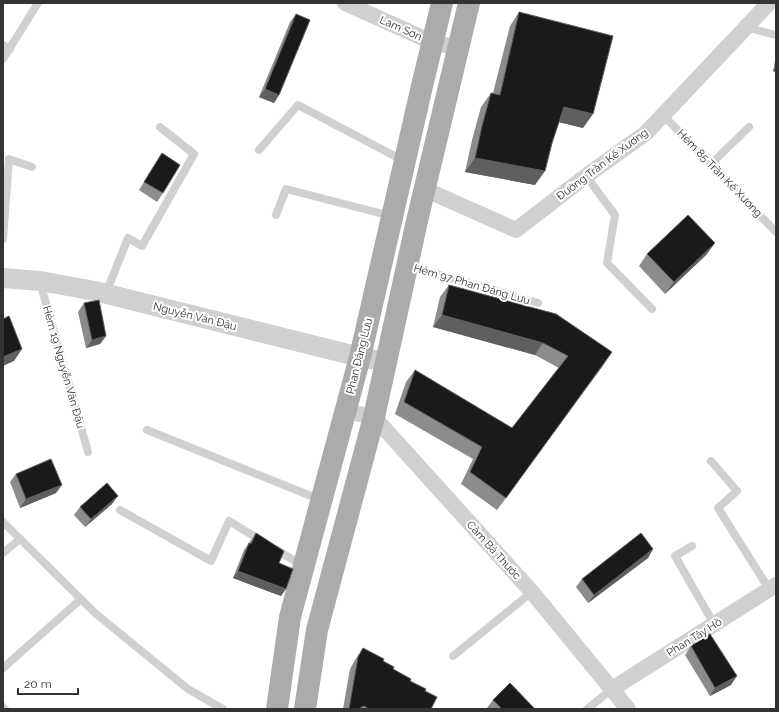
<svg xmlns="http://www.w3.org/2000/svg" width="779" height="712" font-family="Raleway,sans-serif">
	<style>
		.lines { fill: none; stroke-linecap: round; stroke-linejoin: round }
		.service { stroke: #d0d0d0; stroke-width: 8 }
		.minor { stroke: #d0d0d0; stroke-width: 16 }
		.tertiary { stroke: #d0d0d0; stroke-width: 20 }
		.primary { stroke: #ababab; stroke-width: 22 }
		.wall { fill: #8c8c8c }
		.shaded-wall { fill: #5f5f5f }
		.building { fill: #1a1a1a; stroke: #5f5f5f }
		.labels { text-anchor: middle; stroke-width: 4; stroke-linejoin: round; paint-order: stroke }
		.street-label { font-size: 11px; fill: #333; stroke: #fff }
	</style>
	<rect width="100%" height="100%" fill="#fff"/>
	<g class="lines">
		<g class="service">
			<path d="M746,27L776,35"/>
			<path d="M3,45L10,49"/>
			<path d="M3,59L38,3"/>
			<path d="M663,115L776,232"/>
			<path d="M259,150L298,105L404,161"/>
			<path d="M711,164L749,127"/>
			<path d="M586,176L615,215L607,263L652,309"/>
			<path d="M276,215L286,189L391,216"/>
			<path d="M3,239L9,159L32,167"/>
			<path d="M408,266L538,303"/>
			<path d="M40,282L88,452"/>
			<path d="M106,293L128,238L142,246L194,154L160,127"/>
			<path d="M147,430L321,500"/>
			<path d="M711,461L737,491L718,508L769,589"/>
			<path d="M120,510L211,561L229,521L262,541"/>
			<path d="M3,522L95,613L188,689L223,709"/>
			<path d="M692,546L675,556L714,624"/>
			<path d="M275,549L303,566"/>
			<path d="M3,553L20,539"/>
			<path d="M453,656L532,592"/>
			<path d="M3,668L81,599"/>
			<path d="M3,707L5,709"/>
			<path d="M587,709L612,689"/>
		</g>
		<g class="minor">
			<path d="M345,3L432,42L458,48"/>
			<path d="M424,189L516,230L586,176L646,133L769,3"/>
			<path d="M345,411L374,417L532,592L628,709"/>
			<path d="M612,689L776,585"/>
		</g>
		<path class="tertiary" d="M3,278L40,281L95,291L360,357L386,362"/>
		<g class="primary">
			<path d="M277,709L290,617L360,357L422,86L442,3"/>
			<path d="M305,709L317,630L374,417L417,221L469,3"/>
		</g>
	</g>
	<g class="wall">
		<path d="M519,12L583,128L559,122L535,185L465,172L472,140L481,107L491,93H493L510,26Z"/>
		<path d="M296,14L279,95L274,103L259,97L290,22Z"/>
		<path d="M776,56V72L773,71Z"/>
		<path d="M162,153L163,193L157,202L139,190Z"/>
		<path d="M715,243L706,255L665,294L639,266L647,254Z"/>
		<path d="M449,285L604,364L497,510L461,484L473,459L395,414L406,382L415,370L512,428L559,368L535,355L433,327L440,297Z"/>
		<path d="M84,303L106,336L100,344L86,348L78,312Z"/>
		<path d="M16,474L56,493L20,508L10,482Z"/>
		<path d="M112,504L85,527L74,515L80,507Z"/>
		<path d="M256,533L279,563L281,596L233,578L244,550L249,543Z"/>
		<path d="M653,549L648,558L588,603L576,587L582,579Z"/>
		<path d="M691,646L731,685L710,696L685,655Z"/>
		<path d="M363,648L383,661L393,669L425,691L431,709H343L350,669L355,660Z"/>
		<path d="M493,700L535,709H488L487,708Z"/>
	</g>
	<g class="shaded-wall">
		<path d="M776,66V72L773,71Z"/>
		<path d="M265,89L279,95L274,103L259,97Z"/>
		<path d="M564,107L593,114L583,128L554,121Z"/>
		<path d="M475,158L545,171L535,185L465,172Z"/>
		<path d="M715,243L706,255L665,294L674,282Z"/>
		<path d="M442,315L543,343L535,355L433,327Z"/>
		<path d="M106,336L100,344L86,348L92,340Z"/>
		<path d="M22,349L14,361L3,366V357Z"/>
		<path d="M612,352L604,364L497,510L506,498Z"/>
		<path d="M62,485L56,493L20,508L26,499Z"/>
		<path d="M118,496L112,504L85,527L91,519Z"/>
		<path d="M653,549L648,558L588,603L594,595Z"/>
		<path d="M238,571L286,589L281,596L233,578Z"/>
		<path d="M737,676L731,685L710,696L715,688Z"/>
	</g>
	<g class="building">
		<path d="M519,12L613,36L593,114L564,107L552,143L545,171L475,158L482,126L491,93L500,95Z"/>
		<path d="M296,14L310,20L279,95L265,89Z"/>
		<path d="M162,153L180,165L163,193L144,182Z"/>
		<path d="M688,215L715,243L674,282L647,254Z"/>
		<path d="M449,285L556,314L612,352L506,498L470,472L482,447L404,402L415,370L512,428L568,356L543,343L442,315Z"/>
		<path d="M99,300L106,336L92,340L84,303Z"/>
		<path d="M9,316L22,349L3,357V319Z"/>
		<path d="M51,459L62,485L26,499L16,474Z"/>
		<path d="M107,483L118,496L91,519L80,507Z"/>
		<path d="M256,533L284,551L279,563L293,569L286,589L238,571L249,543L251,544Z"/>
		<path d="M641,533L653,549L594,595L582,579Z"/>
		<path d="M710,634L737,676L715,688L691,646Z"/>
		<path d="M363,648L384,659L383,661L394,667L393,669L411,679L410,681L426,689L425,691L437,697L431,709H369L364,706L358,709H349L358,657Z"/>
		<path d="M510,683L535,709H502L493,700Z"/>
	</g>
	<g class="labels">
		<g class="street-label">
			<text transform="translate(401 28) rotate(24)" y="4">Lam Sơn</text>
			<text transform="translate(602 164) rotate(-37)" y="4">Đường Trần Kế Xương</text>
			<text transform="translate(720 173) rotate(46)" y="4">Hẻm 85 Trần Kế Xương</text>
			<text transform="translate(472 284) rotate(16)" y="4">Hẻm 97 Phan Đăng Lưu</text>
			<text transform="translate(195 316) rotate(14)" y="4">Nguyễn Văn Đậu</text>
			<text transform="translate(359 356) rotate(-76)" y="4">Phan Đăng Lưu</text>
			<text transform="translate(64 367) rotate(74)" y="4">Hẻm 19 Nguyễn Văn Đậu</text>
			<text transform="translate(494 550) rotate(48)" y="4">Cầm Bá Thước</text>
			<text transform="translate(694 637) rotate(-32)" y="4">Phan Tây Hồ</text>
		</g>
	</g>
	<rect width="779" height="712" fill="none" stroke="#333333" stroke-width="8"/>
	<path d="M18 688v6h60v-6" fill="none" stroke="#333333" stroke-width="2"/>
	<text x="24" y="688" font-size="12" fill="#333333" stroke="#ffffff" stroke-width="3" paint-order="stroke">20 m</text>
</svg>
